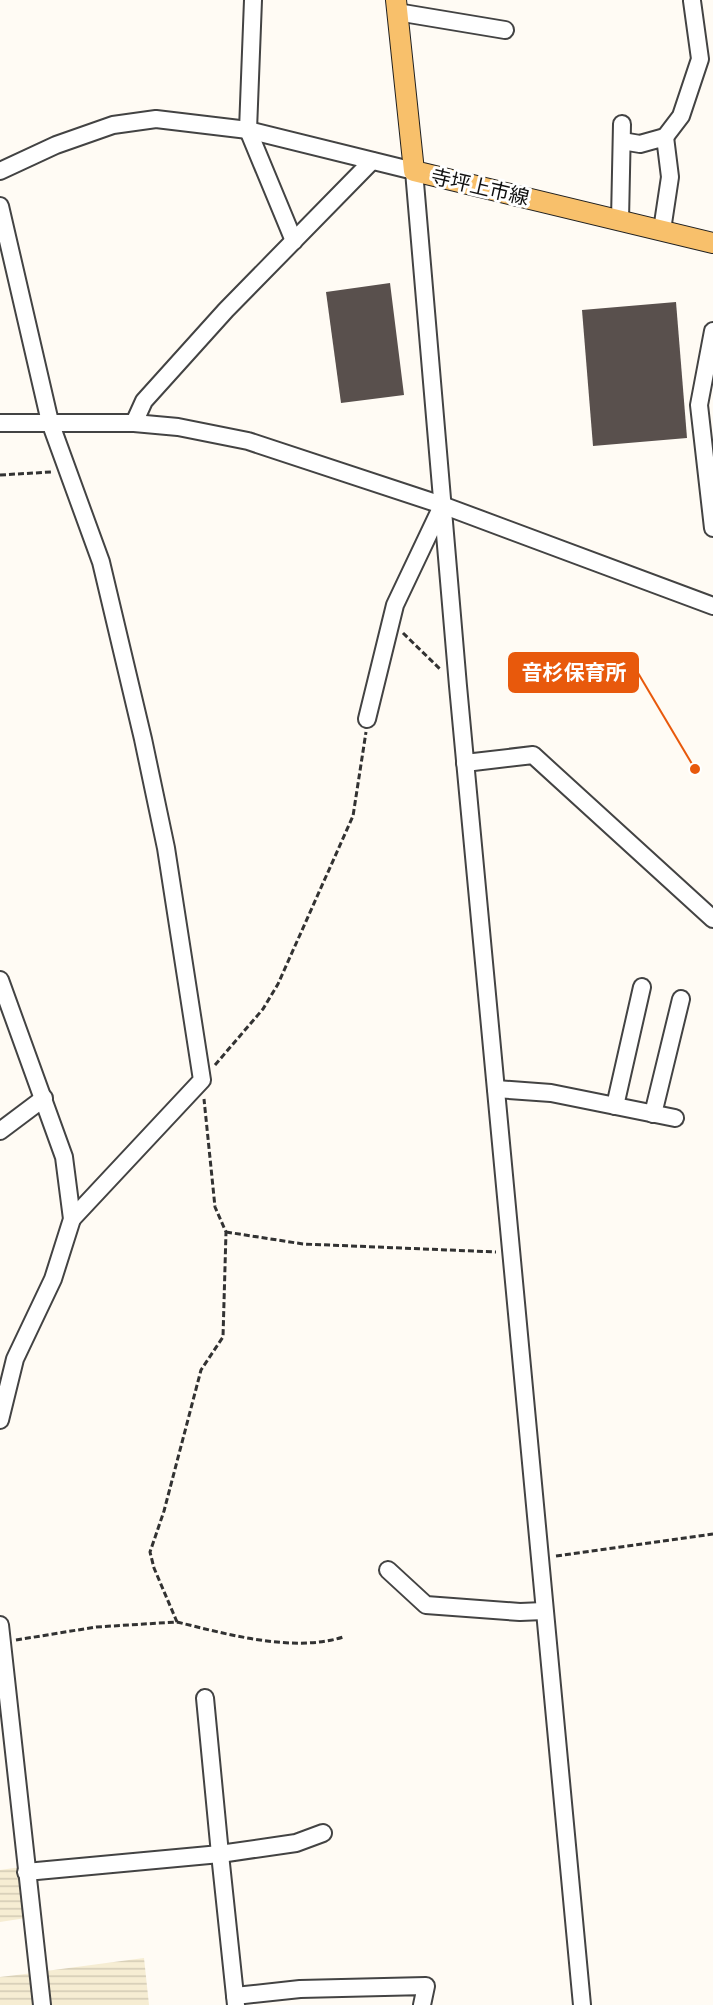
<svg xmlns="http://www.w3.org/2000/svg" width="713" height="2005" font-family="Georgia,'Noto Sans JP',serif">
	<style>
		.farmland { fill: url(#farmland-rules) }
		.building { fill: #59504d }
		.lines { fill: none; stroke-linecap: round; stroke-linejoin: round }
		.minor-casing { stroke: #434343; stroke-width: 20 }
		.major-casing { stroke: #212121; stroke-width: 22 }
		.path { stroke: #323232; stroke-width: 3; stroke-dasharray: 6 3; stroke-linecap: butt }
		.minor { stroke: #fff; stroke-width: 16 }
		.major { stroke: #f8c06b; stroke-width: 20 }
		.labels { text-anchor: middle; stroke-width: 6; stroke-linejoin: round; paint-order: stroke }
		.street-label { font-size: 20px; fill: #101010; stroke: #fff }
		.leader { fill: none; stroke: #e8590c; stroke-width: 2 }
		.callout-dot { fill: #e8590c; stroke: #fff; stroke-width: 2 }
		.callout { fill: #e8590c; stroke: #e8590c; stroke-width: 2 }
		.callout-label { font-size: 21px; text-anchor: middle; font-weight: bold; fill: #fff }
	</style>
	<defs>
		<pattern id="farmland-rules" width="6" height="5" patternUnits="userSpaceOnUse" patternTransform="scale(1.5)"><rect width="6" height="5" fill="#f6edd3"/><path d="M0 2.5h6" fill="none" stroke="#d2cab4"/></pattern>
	</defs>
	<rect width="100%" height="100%" fill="#fffbf4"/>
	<g class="farmland">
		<path d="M21,1867L26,1918L0,1922V1870Z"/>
		<path d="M144,1958L149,2005H50L46,1971Z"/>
		<path d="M33,1973L36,2005H0V1977Z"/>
	</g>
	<g class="building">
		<path d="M390,283L404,395L341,403L326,292Z"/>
		<path d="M676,302L687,438L593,446L582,310Z"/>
	</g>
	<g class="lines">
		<g class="minor-casing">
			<g id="minor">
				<path d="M253,0L248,130L294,241"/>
				<path d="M397,12L505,30"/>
				<path d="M665,137L681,116L700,59L692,1"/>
				<path d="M622,141L640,144L665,137L670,177L662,230"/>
				<path d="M0,171L56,145L113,125L156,119L248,130L414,171L458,686L582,2005"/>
				<path d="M0,206L50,422L101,562L143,739L166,848L202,1080L72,1219"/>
				<path d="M620,220L622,124"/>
				<path d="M713,331L699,405L713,528"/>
				<path d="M0,423H134L178,427L248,441L442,505L713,606"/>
				<path d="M134,423L144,401L226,310L372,161"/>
				<path d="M367,719L395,605L442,506"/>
				<path d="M465,763L533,755L713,919"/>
				<path d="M0,980L64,1157L72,1219L53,1279L15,1359L0,1420"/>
				<path d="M496,1089L551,1093L675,1118"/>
				<path d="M615,1106L642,987"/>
				<path d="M653,1114L681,999"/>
				<path d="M0,1131L44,1098"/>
				<path d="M388,1570L426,1605L520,1612L544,1611"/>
				<path d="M0,1625L42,2005"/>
				<path d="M205,1698L220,1854L296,1843L323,1833"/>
				<path d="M26,1872L220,1854L236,2005"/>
				<path d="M235,1996L300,1989L426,1986L422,2005"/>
			</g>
		</g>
		<g class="major-casing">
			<path id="major" d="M396,0L414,171L713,243"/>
		</g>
		<g class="path">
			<path d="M0,475L51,472"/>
			<path d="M403,633L441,670"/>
			<path d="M215,1065L263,1009L278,984L353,816L366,732"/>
			<path d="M226,1232L303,1244L496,1252"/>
			<path d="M556,1556L713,1534"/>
			<path d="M177,1622C226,1634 294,1653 343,1637"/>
			<path d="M16,1640L96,1627L177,1622L154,1568L150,1552L164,1511L201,1370L223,1337L226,1232L215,1207L204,1099"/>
		</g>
		<use href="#minor" class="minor"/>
		<use href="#major" class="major"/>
	</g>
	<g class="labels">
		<g class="street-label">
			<text transform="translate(480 187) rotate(13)" y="7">寺坪上市線</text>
		</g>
	</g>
	<path class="leader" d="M695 769L638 673"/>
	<circle class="callout-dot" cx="695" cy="769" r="6"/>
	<rect class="callout" x="509" y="653" width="129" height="39" rx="6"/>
	<g class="callout-label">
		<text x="574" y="680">音杉保育所</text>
	</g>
</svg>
